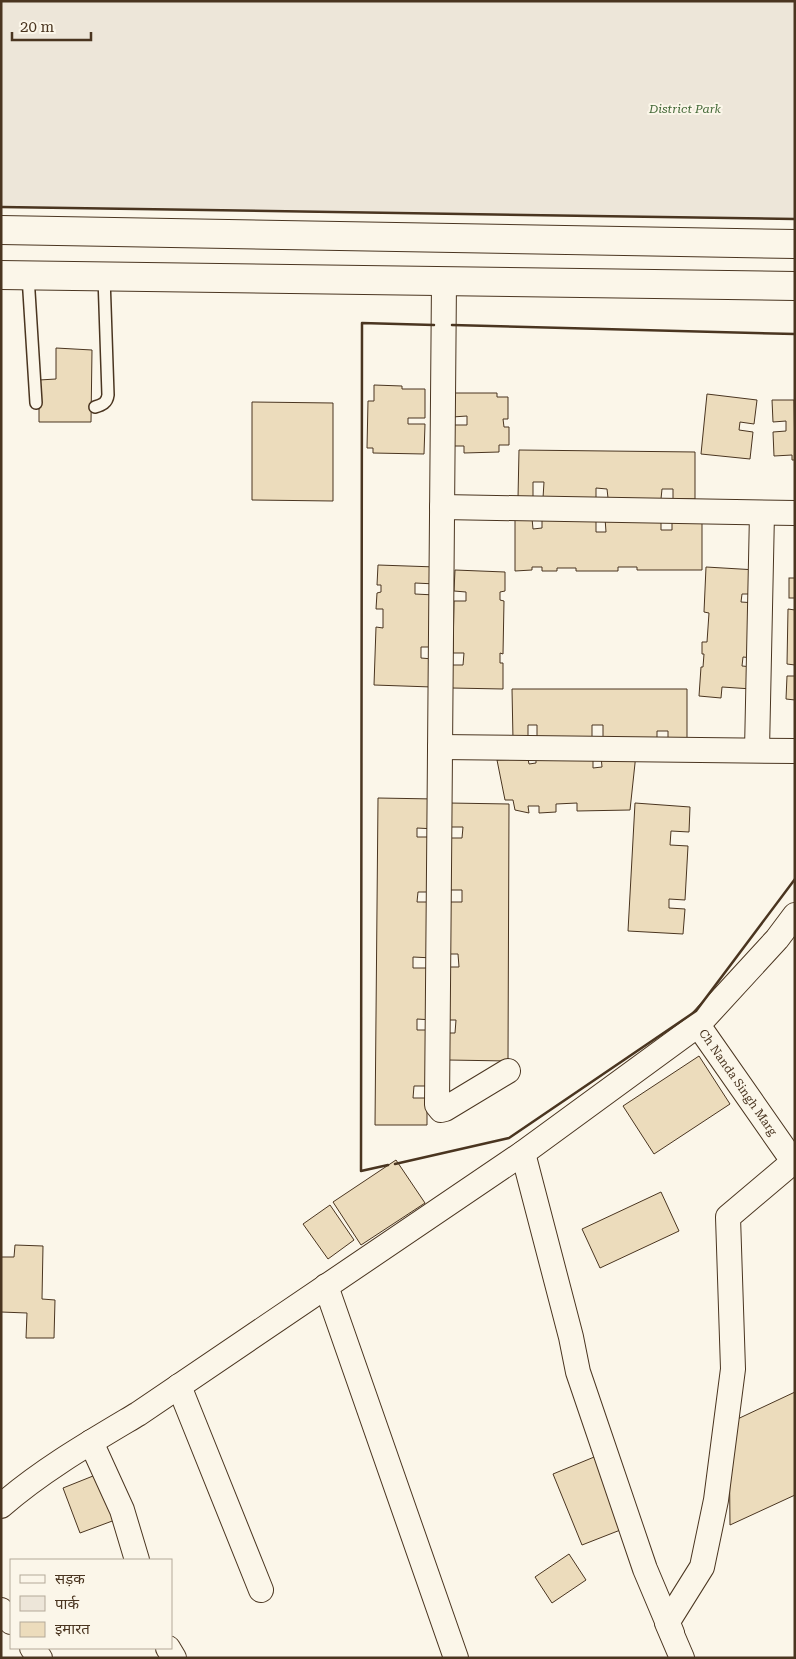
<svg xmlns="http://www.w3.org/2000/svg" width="796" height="1659" font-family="'Roboto Serif','Noto Sans Devanagari',serif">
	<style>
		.green { fill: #ede6d9; stroke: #887966 }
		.building { fill: #ecdcbc; stroke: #4a3520 }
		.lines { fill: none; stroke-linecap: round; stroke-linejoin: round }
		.lane-casing { stroke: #4a3520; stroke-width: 14 }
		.street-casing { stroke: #4a3520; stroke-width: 26 }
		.secondary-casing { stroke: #4a3520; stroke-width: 30 }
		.lane { stroke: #fbf6e9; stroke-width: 11 }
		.street { stroke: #fbf6e9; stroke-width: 24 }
		.secondary { stroke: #fbf6e9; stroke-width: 28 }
		.wall { stroke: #4a3520; stroke-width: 2.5 }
		.labels { text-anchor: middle; stroke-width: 4; stroke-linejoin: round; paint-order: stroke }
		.park-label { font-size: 12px; font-style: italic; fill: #436837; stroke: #fbf6e9 }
		.street-label { font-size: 12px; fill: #4a3520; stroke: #fbf6e9 }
	</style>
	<rect width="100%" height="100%" fill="#fbf6e9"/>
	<path class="green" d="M1,1H795V219L1,207Z"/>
	<g class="building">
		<path d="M56,348L92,350L91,422H39V380L56,379Z"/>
		<path d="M374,385L402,386V389H425V418H408V424H425L424,454L373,453V448H367L368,401H374Z"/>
		<path d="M455,393H497V397H508V419H503L504,427H509V445H499V452L464,453V446H452V425H467V416L452,417L451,398H455Z"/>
		<path d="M707,394L757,400L754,424L740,422L739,430L753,432L750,459L701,454Z"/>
		<path d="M772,400H794L795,460H792V455L774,456L773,432L786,431V421L773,422Z"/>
		<path d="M252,402L333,403V501L252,500Z"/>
		<path d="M519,450L695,452V499H673V489H662L661,499L608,498L607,489L596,488V498H543L544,482H533V498H518Z"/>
		<path d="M672,517H702V570H637V567H618V571H576V568H557V571H542V567H532V570L515,571V518H532L533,529L542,528V518H596V532H606L605,518H661V530H672Z"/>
		<path d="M378,565L436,567V584L415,583V594L435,595L434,647H421V658L433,659L432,687L374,685L376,627L383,628V609H376L377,593L381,592V585H377Z"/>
		<path d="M706,567L757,570L755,594H742L741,602L756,603L753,658L743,657L742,666L753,667L752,689L722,687L721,698L699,696L701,667H703L704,654H702V642H707L709,613L704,612Z"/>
		<path d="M455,570L505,572V591L500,592V600L504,601L503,654L500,653V663H503V689L452,688V665H463L464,653H453L454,601H466V592L454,591Z"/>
		<rect x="789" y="578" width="6" height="20"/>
		<path d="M788,609L795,610V665L787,664Z"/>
		<path d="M787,676H795V700L786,699Z"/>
		<path d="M512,689H687V740H668V731H657V740H603V725H592V740H537V725H528V740H513Z"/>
		<path d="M636,754L630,810L577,811V803L556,804V812L539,813V806H528L529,813L515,810L513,800H505L497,760L528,759L529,764L536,763V758L593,756V768L602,767L601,756Z"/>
		<path d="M378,798L435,799V829L417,828V837H434V892H418L417,902H434L433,958L413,957V968H433V1020L417,1019V1030H433L432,1086H414L413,1098H427V1125H375Z"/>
		<path d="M449,803L509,804L508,1061L448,1060V1033H455L456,1020H448V967H459L458,954H448L449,902H462V890H449L448,838H462L463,827H449Z"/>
		<path d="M635,803L690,807L689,832L671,831L670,845L688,846L685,900L669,899V908L685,909L683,934L628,931Z"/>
		<path d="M699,1056L730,1104L654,1154L623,1106Z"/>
		<path d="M396,1160L425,1203L361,1245L333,1202Z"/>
		<path d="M661,1192L679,1231L600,1268L582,1229Z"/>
		<path d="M330,1205L354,1240L328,1259L303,1224Z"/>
		<path d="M15,1245L43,1246L42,1299L55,1300L54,1338H26L27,1313L1,1312V1257H14Z"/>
		<path d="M795,1392V1495L730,1525L729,1423Z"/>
		<path d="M599,1455L628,1527L582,1545L553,1474Z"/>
		<path d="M98,1474L115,1520L80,1533L63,1488Z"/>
		<path d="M569,1554L586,1580L552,1603L535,1577Z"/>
	</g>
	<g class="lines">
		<g class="lane-casing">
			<g id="lane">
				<path d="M28,276L36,403"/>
				<path d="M95,407C102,405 107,403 108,395L104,277"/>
			</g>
		</g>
		<g class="street-casing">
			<g id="street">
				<path d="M444,281L437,1105L441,1110L445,1109L508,1071"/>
				<path d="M442,507L795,513"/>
				<path d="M440,747L795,751"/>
				<path d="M757,750L762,513"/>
				<path id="s1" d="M698,1025L795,1164"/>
				<path d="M523,1153L571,1337L578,1372L645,1569L672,1633"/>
				<path d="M326,1286L456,1658"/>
				<path d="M179,1386L261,1590"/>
				<path d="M91,1442L122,1510L137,1560"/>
				<path d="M1,1506C42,1470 91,1442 138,1414L523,1153L698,1025L777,939L795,915"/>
				<path d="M1,1610L11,1622"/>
				<path d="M32,1648L40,1658"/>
				<path d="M168,1648L174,1658"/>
				<path d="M682,1658L667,1623L702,1567L716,1500L733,1369L728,1217L793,1162"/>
			</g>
		</g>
		<g class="secondary-casing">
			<g id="secondary">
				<path d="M1,230L795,244"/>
				<path d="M1,275L795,286"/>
			</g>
		</g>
		<use href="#lane" class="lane"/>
		<use href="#street" class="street"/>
		<use href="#secondary" class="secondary"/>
		<g class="wall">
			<path d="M1,207L795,219"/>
			<path d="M452,325L795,334"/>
			<path d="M395,1164L509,1138L696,1011L795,879"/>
			<path d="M388,1165L361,1171L362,323L434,325"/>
		</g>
	</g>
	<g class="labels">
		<g class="park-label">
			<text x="685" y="113">District Park</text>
		</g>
		<g class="street-label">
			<text dy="4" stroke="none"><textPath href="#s1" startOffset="70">Ch Nanda Singh Marg</textPath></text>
		</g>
	</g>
	<rect width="796" height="1659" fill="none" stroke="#4a3520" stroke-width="5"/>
	<rect x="10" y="1559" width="162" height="90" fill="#fbf6e9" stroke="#b4a999"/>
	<rect x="20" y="1575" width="25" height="8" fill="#fbf6e9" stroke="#b4a999"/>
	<text x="55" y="1584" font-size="15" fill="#4a3520">सड़क</text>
	<rect x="20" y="1596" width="25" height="15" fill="#ede6d9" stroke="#b4a999"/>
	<text x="55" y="1609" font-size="15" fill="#4a3520">पार्क</text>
	<rect x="20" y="1622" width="25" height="15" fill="#ecdcbc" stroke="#b4a999"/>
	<text x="55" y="1634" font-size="15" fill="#4a3520">इमारत</text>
	<path d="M12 32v8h79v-8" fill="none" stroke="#4a3520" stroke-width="2.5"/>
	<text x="20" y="32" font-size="15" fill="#4a3520" stroke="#fbf6e9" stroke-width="4" paint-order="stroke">20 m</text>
</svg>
